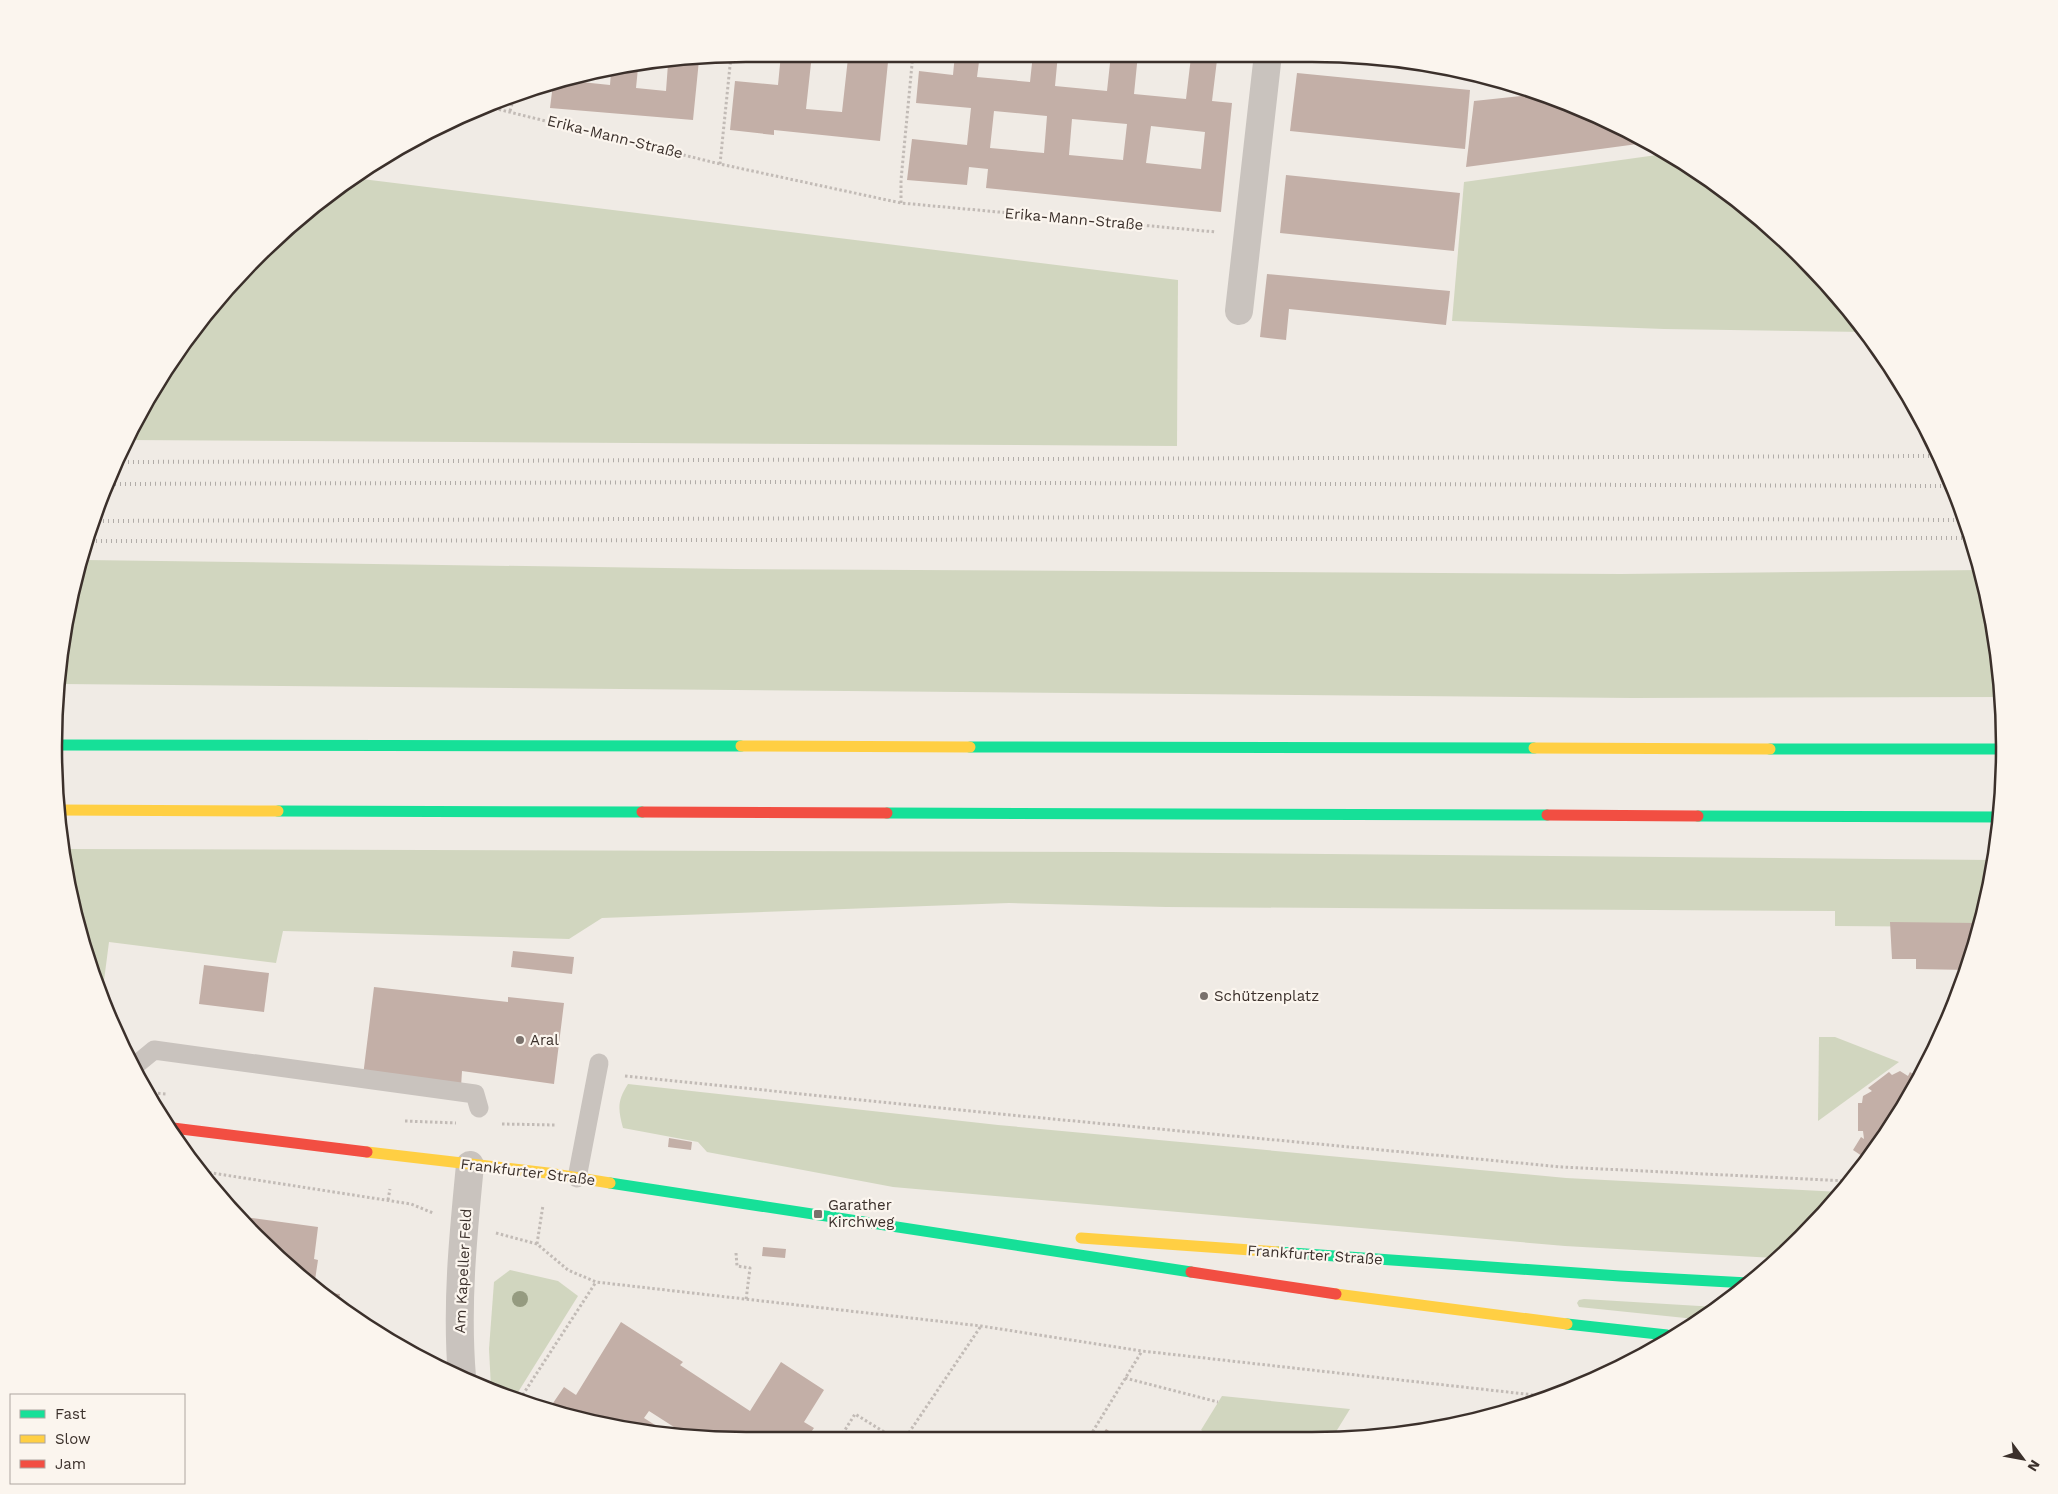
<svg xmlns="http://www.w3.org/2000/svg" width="2058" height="1494" font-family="'Work Sans',sans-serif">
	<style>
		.green { fill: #d1d6bf }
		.building { fill: #c3afa7; fill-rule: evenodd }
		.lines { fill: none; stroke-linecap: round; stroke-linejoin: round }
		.path { stroke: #c2bbb6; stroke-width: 3; stroke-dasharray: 2.5 2.5; stroke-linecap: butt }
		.lane { stroke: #c9c3be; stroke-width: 19 }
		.street { stroke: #c9c3be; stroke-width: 28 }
		.fast { stroke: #16e098; stroke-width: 11 }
		.slow { stroke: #ffcf43; stroke-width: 11 }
		.jam { stroke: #f24e42; stroke-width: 11 }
		.rail { stroke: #b1aca8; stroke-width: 4; stroke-dasharray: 1 4; stroke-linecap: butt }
		.tree { fill: #959b80 }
		.poi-dot { fill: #7a716c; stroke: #fbf5ee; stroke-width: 2 }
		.labels { text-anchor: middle; stroke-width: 4.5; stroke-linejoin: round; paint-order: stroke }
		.street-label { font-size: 15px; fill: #3b302b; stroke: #fbf5ee }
		.poi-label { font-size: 15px; fill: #3b302b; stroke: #fbf5ee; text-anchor: start }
		.rim { fill: none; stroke: #3b302b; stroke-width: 2.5 }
	</style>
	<rect width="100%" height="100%" fill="#f0ebe5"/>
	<g class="green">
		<path d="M1664,154L1696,170L1768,226L1861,325L1865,332L1664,329L1452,321L1464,182Z"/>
		<path d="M354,178L1178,280L1177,446L126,440L226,290Z"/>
		<path d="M85,560L735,569L1621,574L1981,570L2002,697L1633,698L60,684L67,612Z"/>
		<path d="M63,849L1112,852L1993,860L1978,927L1835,926V911L1166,907L1009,903L602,918L569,939L283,931L276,963L109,942L102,996Z"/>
		<path d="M1819,1037H1835L1899,1062L1818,1121Z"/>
		<path d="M628,1084L998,1125L1566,1178L1841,1192L1832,1204L1774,1258L1565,1246L893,1187L707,1152L698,1142L623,1128C618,1109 617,1101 628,1084Z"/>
		<path d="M510,1270L558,1281L578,1296L515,1397L491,1388L489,1349L494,1282Z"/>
		<path d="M1584,1299L1716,1307L1695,1319L1579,1307L1577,1303L1579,1300Z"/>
		<path d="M1222,1396L1350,1409L1334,1435L1209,1436L1201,1430Z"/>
	</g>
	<g class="building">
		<path d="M781,54H812L806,109L842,112L848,58L814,54H871L870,61L888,62L880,141L774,130V135L730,130L735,81L778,85Z"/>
		<path d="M955,54H980L977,77L1030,82L1033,54H1058L1055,86L1107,91L1111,54H1138L1134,94L1186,99L1191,57L1217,60L1212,101L1232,103L1221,212L986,188L988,169L969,167L967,185L907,180L912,139L967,145L971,108L916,103L919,71L953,75ZM994,111L1047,116L1044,153L990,148ZM1072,119L1127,124L1123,160L1069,155ZM1151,126L1205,132L1201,169L1146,163Z"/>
		<path d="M699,60L693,120L550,108L553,84H549L567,77L581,76V82L610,85L611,72L638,68L636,88L666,91L668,64Z"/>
		<path d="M1297,73L1470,90L1465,149L1290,131Z"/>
		<path d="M1539,94L1577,107L1645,143L1466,167L1474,101Z"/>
		<path d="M1286,175L1460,193L1454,251L1280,233Z"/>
		<path d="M1267,274L1450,291L1446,325L1289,309L1286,340L1260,337Z"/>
		<path d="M1890,922L1978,923L1968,970L1916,969V959H1892Z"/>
		<path d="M513,951L574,957L572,974L511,967Z"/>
		<path d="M204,965L269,973L264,1012L199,1004Z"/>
		<path d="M374,987L508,1002V997L564,1003L554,1084L462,1071L461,1087L363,1076Z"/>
		<path d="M1900,1071L1908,1076L1910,1072L1919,1078L1912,1093L1865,1158L1853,1150L1861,1137L1864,1139L1863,1131H1858V1103H1862L1863,1096L1872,1091L1868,1088L1889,1072L1892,1075Z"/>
		<path d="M669,1138L692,1142L691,1150L668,1147Z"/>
		<path d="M244,1217L318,1227L314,1259L318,1260L315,1280H311V1283Z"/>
		<path d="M763,1247L786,1249L785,1258L762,1256Z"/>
		<path d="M320,1292L340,1294L338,1305L325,1297Z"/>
		<path d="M621,1322L683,1362L680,1365L750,1411L781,1362L824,1390L804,1422L814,1428L807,1438L703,1439L694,1433L691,1437L688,1436L649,1411L644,1418L655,1425L652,1430L567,1417L551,1406L564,1387L576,1395Z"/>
		<path d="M1106,1429L1117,1436H1101Z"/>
	</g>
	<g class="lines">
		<g class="path">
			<path d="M1195,54L1234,58"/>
			<path d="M489,107L720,164L901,203L1216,232"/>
			<path d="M510,111L514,97"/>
			<path d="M720,164L731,56"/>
			<path d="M901,203V180L913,54"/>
			<path d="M625,1076L1000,1114L1562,1167L1848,1181"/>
			<path d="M153,1093L167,1094"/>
			<path d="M405,1121L456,1123"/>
			<path d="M502,1124L556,1125"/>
			<path d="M199,1171L411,1204L433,1213"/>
			<path d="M388,1200L390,1189"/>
			<path d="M496,1233L537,1244L568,1270L596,1282L981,1326L1142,1351L1543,1396"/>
			<path d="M537,1244L543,1205"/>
			<path d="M736,1253L737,1266L750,1268L746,1300"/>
			<path d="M1125,1378L1218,1402"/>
			<path d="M520,1399L596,1282"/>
			<path d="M1090,1436L1142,1351"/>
			<path d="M906,1437L981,1326"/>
			<path d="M840,1438L855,1414L894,1438"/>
		</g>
		<g class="lane">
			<path d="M137,1064L154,1050L475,1094L479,1108"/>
			<path d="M577,1178L599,1063"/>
		</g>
		<g class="street">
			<path d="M1239,311L1268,54"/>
			<path d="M462,1377C456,1306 463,1236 470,1165"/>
		</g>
		<g class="fast">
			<path d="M54,745L741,746"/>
			<path d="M970,747L1534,748"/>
			<path d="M1770,749H2001"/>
			<path d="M278,811L642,812"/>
			<path d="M887,813L1547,815"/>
			<path d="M1698,816L1999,817"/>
			<path d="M610,1183L1191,1272"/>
			<path d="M1278,1252L1620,1276L1748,1283"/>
			<path d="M1567,1324L1667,1335"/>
		</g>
		<g class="slow">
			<path d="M741,746L970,747"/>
			<path d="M1534,748L1770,749"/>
			<path d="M58,810L278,811"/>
			<path d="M367,1152L548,1173L610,1183"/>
			<path d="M1081,1238L1278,1252"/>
			<path d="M1336,1294L1567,1324"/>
		</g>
		<g class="jam">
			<path d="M642,812L887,813"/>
			<path d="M1547,815L1698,816"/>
			<path d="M173,1128L367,1152"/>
			<path d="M1191,1272L1336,1294"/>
		</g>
		<g class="rail">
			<path d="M118,462L1939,456"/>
			<path d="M110,484L755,482L1950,486"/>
			<path d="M98,521L1179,517L1963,520"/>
			<path d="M91,541L1970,538"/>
		</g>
	</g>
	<circle class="tree" cx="520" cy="1299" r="8"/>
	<g class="poi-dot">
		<circle cx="1204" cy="996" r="5"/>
		<circle cx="520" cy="1040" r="5"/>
		<rect x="813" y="1209" width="10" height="10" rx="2.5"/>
	</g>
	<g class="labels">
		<g class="street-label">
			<text transform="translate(615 137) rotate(14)" y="5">Erika-Mann-Straße</text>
			<text transform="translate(1074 219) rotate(5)" y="5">Erika-Mann-Straße</text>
			<text transform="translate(528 1172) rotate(7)" y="5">Frankfurter Straße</text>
			<text transform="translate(1315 1255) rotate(4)" y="5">Frankfurter Straße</text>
			<text transform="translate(463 1271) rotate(-87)" y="5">Am Kapeller Feld</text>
		</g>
		<g class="poi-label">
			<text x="1214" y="1001">Schützenplatz</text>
			<text x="530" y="1045">Aral</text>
			<text x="828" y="1210">Garather<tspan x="828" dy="17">Kirchweg</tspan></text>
		</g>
	</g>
	<path d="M0 0H2058V1494H0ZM746 62H1312A684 684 0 0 1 1996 746V748A684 684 0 0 1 1312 1432H746A684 684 0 0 1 62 748V746A684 684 0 0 1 746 62Z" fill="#fbf5ee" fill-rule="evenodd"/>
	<path class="rim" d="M746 62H1312A684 684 0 0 1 1996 746V748A684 684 0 0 1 1312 1432H746A684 684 0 0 1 62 748V746A684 684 0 0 1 746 62Z"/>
	<rect x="10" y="1394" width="175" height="90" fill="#fbf5ee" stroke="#aea6a0"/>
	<rect x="20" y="1410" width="25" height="8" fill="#16e098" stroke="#aea6a0"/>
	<text x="55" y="1419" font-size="15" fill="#3b302b">Fast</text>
	<rect x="20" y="1435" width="25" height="8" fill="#ffcf43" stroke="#aea6a0"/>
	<text x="55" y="1444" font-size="15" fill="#3b302b">Slow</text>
	<rect x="20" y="1460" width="25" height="8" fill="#f24e42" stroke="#aea6a0"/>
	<text x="55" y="1469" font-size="15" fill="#3b302b">Jam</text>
	<g transform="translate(2023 1459) rotate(122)" stroke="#fbf5ee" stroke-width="4" paint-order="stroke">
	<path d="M0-4L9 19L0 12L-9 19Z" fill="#3b302b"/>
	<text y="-8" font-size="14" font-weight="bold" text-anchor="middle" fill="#3b302b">N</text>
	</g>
</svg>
